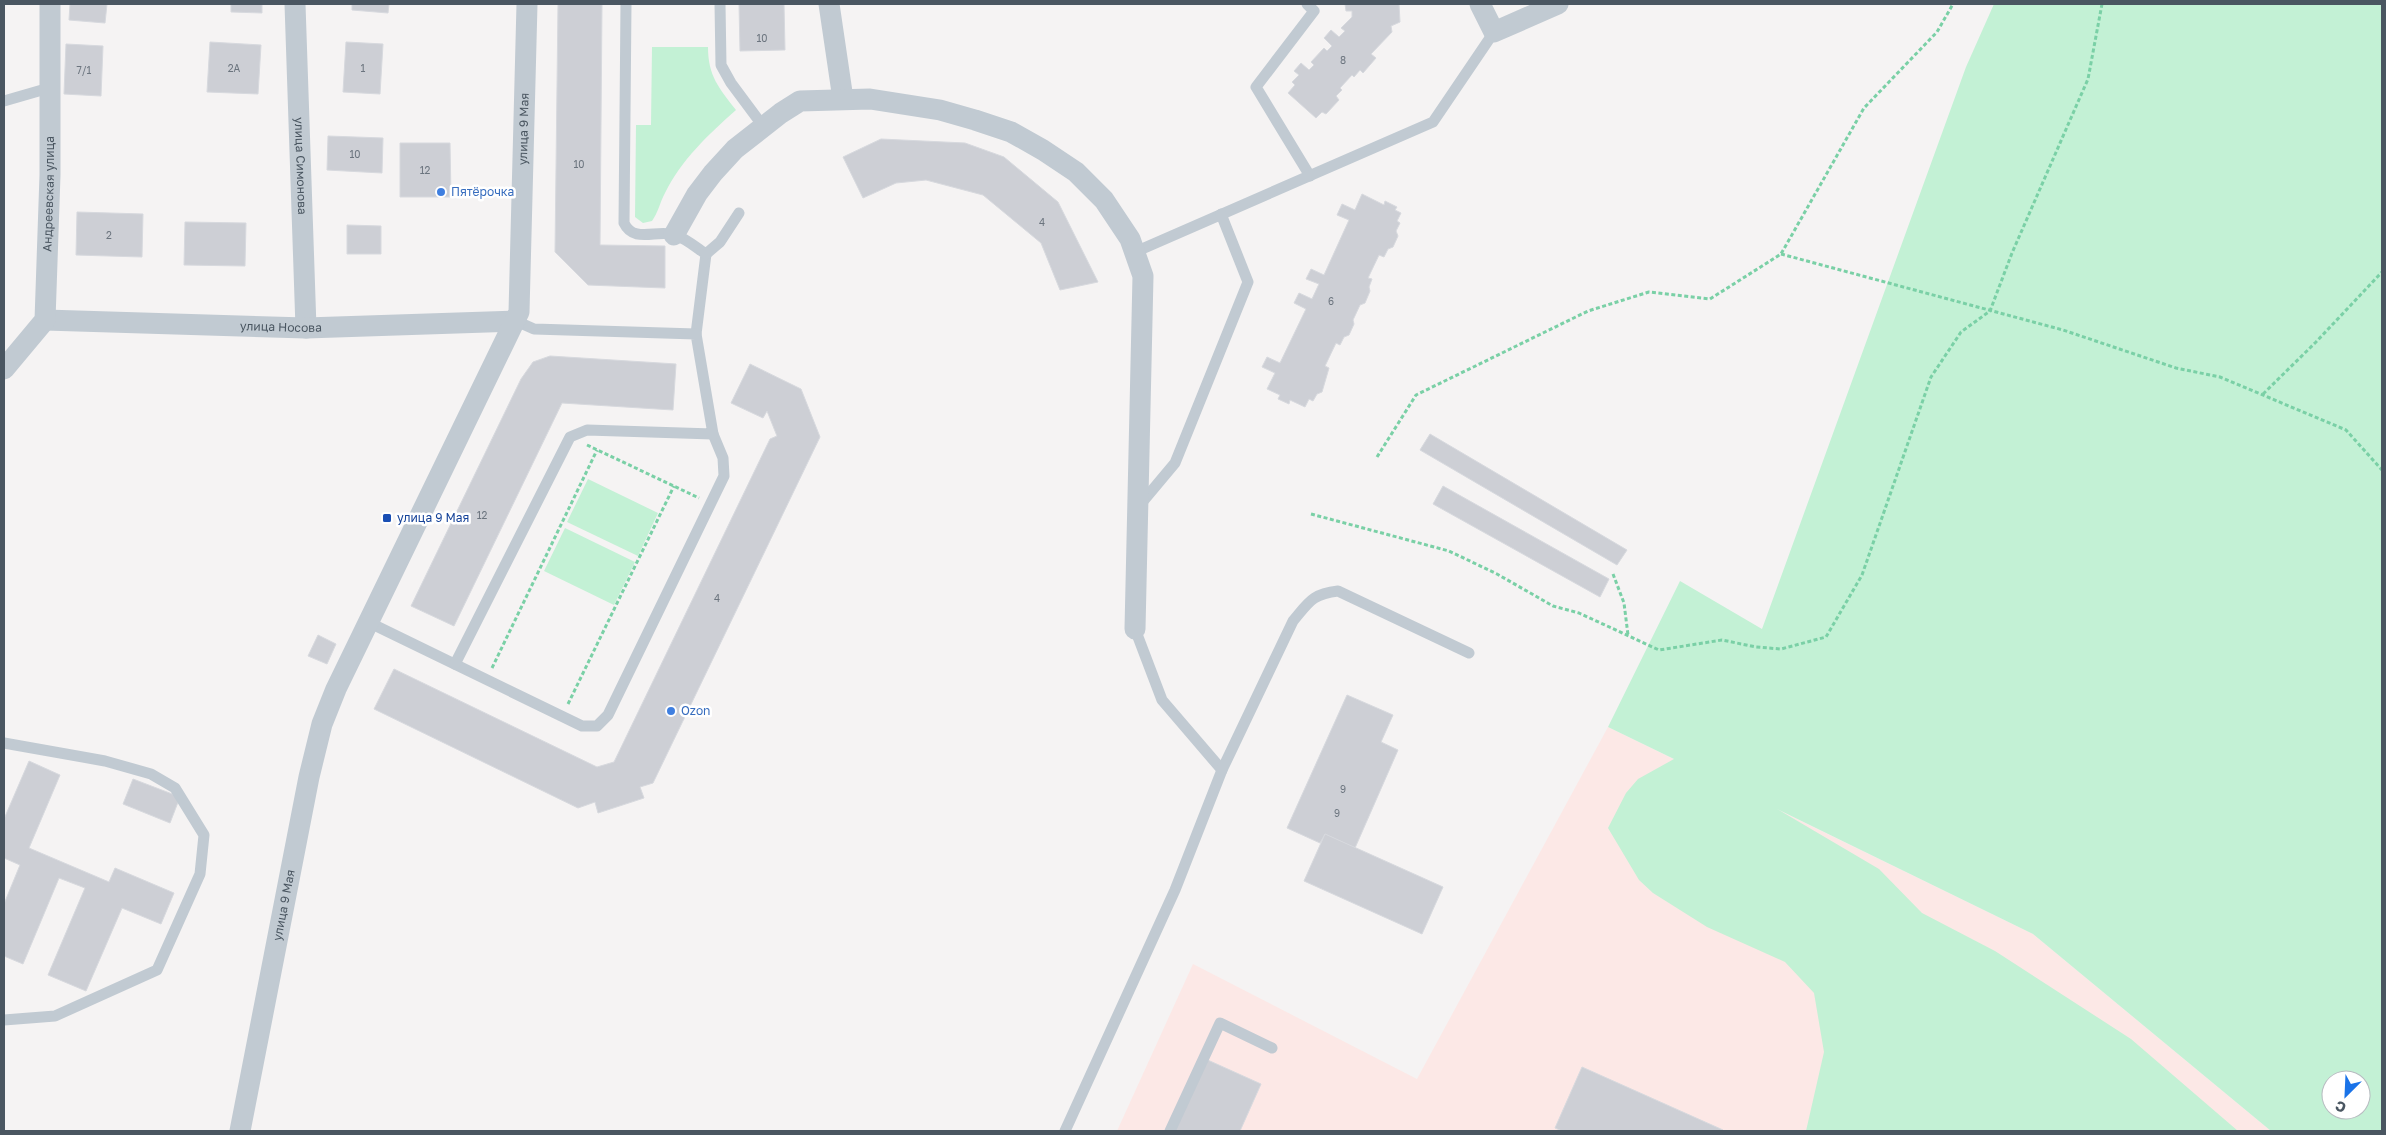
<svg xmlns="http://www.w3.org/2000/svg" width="2386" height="1135" font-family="'Golos Text',sans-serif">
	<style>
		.medical { fill: #fce8e6 }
		.green { fill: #c3f1d5; fill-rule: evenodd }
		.building { fill: #cdcfd5; stroke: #d7d9de }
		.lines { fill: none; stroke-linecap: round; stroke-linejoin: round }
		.path { stroke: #7ad0a6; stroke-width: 3; stroke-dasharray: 4 2.5; stroke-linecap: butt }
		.lane { stroke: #c1cad2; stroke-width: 11 }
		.street { stroke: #c1cad2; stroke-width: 21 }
		.shop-dot { fill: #3f7fe0; stroke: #fff; stroke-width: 2 }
		.transit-dot { fill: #1a4fb4; stroke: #fff; stroke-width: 2 }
		.labels { text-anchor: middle; stroke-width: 5; stroke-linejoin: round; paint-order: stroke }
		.number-label { font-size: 10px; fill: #6b747e }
		.street-label { font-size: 12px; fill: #4a5661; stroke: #fff }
		.shop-label { font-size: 12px; fill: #366cbe; stroke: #fff; text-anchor: start }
		.transit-label { font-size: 12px; fill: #164399; stroke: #fff; text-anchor: start }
	</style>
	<rect width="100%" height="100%" fill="#f5f3f3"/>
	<path class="medical" d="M1608,727L2033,934L2271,1131H1117L1193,964L1417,1079Z"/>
	<g class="green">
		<path d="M1994,4H2382V1131H2271L2033,934L1777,809L1879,869L1922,913L1995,951L2131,1039L2238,1131H1806L1824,1052L1814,993L1785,962L1707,927L1653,893L1639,880L1608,828L1626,793L1638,779L1674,759L1608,727L1680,581L1762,629L1966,67ZM2331,1080H2361V1110H2331Z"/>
		<path d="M652,47H708C708,76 719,88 736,110C709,134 681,160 665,193C660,202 658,213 652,221L643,223L635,217L636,125H651Z"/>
		<path d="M588,479L658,513L638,556L567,522Z"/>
		<path d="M565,528L635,562L614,605L544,571Z"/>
	</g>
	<g class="building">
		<path d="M70,4H107L105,23L69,20Z"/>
		<path d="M231,4H262V13L231,12Z"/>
		<path d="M352,4H389L388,13L352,10Z"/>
		<path d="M558,4H602L600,245L665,246V288L588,285L555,252Z"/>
		<path d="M739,4H784L785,50L740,51Z"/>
		<path d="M1345,4H1399L1400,22L1391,26L1392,32L1371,54L1376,58L1363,73L1360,70L1354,77L1352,75L1340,88L1342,90L1336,96L1339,100L1326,114L1322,112L1316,118L1288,93L1295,85L1292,82L1299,75L1294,71L1301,63L1309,70L1314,65L1311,62L1324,48L1327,51L1332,46L1324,38L1331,30L1339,37L1345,31L1341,28L1352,17V11H1346Z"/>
		<path d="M210,42L261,45L258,94L207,92Z"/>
		<path d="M346,42L383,44L380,94L343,92Z"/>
		<path d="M66,44L103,46L101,96L64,94Z"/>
		<path d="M328,136L383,138L382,173L327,170Z"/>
		<path d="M881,139L965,143L1004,157L1058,202L1098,282L1060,290L1041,243L983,195L926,180L896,183L863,198L843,157Z"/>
		<path d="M400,143H450L451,197H400Z"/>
		<path d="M1362,194L1384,205L1385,201L1397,207L1395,210L1401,213L1397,221L1400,223L1396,231L1398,236L1393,247L1388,249L1384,257L1379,255L1368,278L1372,279L1369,287L1370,291L1365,303L1360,305L1353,320L1354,324L1349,335L1344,337L1340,345L1336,343L1325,366L1329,368L1322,392L1317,394L1313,401L1309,399L1305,407L1290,400L1289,404L1278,399L1280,395L1267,389L1275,373L1262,367L1267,357L1280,363L1306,309L1294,303L1299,293L1312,299L1319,284L1306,279L1311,269L1324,275L1349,220L1337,215L1342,204L1355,210Z"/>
		<path d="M77,212L143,214L142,257L76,255Z"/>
		<path d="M185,222L246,223L245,266L184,265Z"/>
		<path d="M347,225L381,226V254H347Z"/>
		<path d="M550,356L676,364L673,410L562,403L454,626L411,606L521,379L533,362Z"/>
		<path d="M750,364L801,389L820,437L653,783L640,787L644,798L598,813L595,802L578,808L374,709L394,669L597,767L614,762L770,439L777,436L767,411L763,418L731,403Z"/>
		<path d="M1430,434L1627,550L1617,565L1420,450Z"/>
		<path d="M1443,486L1609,579L1600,597L1433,504Z"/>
		<path d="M318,635L336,644L327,664L308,656Z"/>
		<path d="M1347,695L1393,715L1381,742L1398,750L1355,848L1325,834L1320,843L1287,828Z"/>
		<path d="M29,761L60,775L29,848L109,882L115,868L174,893L161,924L122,908L86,991L48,975L85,888L59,878L23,964L4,956V904L20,865L4,858V819Z"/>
		<path d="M133,779L180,797L170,823L123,804Z"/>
		<path d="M1325,834L1443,887L1422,934L1304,881Z"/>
		<path d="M1201,1057L1261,1084L1240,1131H1176L1169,1128Z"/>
		<path d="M1582,1067L1723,1130L1722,1131H1562L1555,1128Z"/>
	</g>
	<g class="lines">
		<g class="path">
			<path d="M1781,254L2063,330L2176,368L2220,377L2346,430L2382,470"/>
			<path d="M2263,394L2316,342L2382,272"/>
			<path d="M587,445L699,498"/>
			<path d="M1377,457L1416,395L1588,311L1649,292L1710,299L1781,254L1864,108L1937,32L1953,4"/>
			<path d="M1311,514L1449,551L1497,574L1553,606L1579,613L1659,650L1722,640L1756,647L1781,649L1826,637L1862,575L1931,377L1961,332L1990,311L2012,253L2088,79L2102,4"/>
			<path d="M1613,574L1624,603L1628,635"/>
			<path d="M492,668L597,450"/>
			<path d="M568,704L674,486"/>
		</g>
		<g class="lane">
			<path d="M626,4L624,223C634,244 657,229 675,235C685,238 697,248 706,254L696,334"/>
			<path d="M720,4L721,65L731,83L763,126"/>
			<path d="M1307,4L1314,11L1256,87L1310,176"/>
			<path d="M4,101L49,88"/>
			<path d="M1135,252L1433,122L1494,32"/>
			<path d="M706,254L720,242L739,213"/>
			<path d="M1139,506L1175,463L1248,282L1221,214"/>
			<path d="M368,622L582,726H597L608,715L724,476L723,458L713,434"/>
			<path d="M1135,629L1162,700L1222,770"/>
			<path d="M455,664L570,437L587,430L713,434L696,334L534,329L516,321"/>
			<path d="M4,743L105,761L151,774L175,788L204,835L200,874L157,970L55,1016L4,1020"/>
			<path d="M1065,1131L1175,890L1222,770L1293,621C1309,602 1312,594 1338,591L1469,653"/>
			<path d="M1170,1131L1220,1023L1272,1048"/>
		</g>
		<g class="street">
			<path id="s1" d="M295,4L306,328"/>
			<path d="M829,4L843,99"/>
			<path d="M1480,4L1494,32L1558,4"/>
			<path d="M674,235L697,194L713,173L735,149L781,113L800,101L870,99L940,110L975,120L1011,132L1043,150L1076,172L1104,200L1130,239L1143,276L1135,629"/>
			<path id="s2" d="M45,320L306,328L516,321"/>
			<path id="s3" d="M4,369L45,320L50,175V4"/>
			<path id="s4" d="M240,1131L309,777L322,724L336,689L519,312L527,4"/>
		</g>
	</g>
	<g class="shop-dot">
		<circle cx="441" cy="192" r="5"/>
		<circle cx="671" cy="711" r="5"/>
	</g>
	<rect class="transit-dot" x="382" y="513" width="10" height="10" rx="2.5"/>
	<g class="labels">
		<g class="number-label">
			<text x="762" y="42">10</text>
			<text x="1343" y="64">8</text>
			<text x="234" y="72">2А</text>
			<text x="363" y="72">1</text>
			<text x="84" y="74">7/1</text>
			<text x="355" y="158">10</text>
			<text x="579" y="168">10</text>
			<text x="425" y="174">12</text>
			<text x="1042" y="226">4</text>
			<text x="109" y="239">2</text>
			<text x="1331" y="305">6</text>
			<text x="482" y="519">12</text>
			<text x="717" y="602">4</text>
			<text x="1343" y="793">9</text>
			<text x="1337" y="817">9</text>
		</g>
		<g class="street-label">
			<text dy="4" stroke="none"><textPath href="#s4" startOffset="1055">улица 9 Мая</textPath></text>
			<text dy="4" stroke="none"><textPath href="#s1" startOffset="162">улица Симонова</textPath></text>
			<text dy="4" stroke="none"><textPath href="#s3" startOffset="190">Андреевская улица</textPath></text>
			<text dy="4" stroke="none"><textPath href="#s2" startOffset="236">улица Носова</textPath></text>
			<text dy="4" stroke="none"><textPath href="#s4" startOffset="230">улица 9 Мая</textPath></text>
		</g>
		<g class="shop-label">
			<text x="451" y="196">Пятёрочка</text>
			<text x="681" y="715">Ozon</text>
		</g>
		<g class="transit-label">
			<text x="397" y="522">улица 9 Мая</text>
		</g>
	</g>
	<rect width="2386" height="1135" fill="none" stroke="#4a5661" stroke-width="10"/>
	<g transform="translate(2346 1095) rotate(204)"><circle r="24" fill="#ffffff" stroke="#b7bbc0"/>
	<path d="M0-4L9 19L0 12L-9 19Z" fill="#1a73e8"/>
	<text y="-8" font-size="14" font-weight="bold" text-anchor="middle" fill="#4a5661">С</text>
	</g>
</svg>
